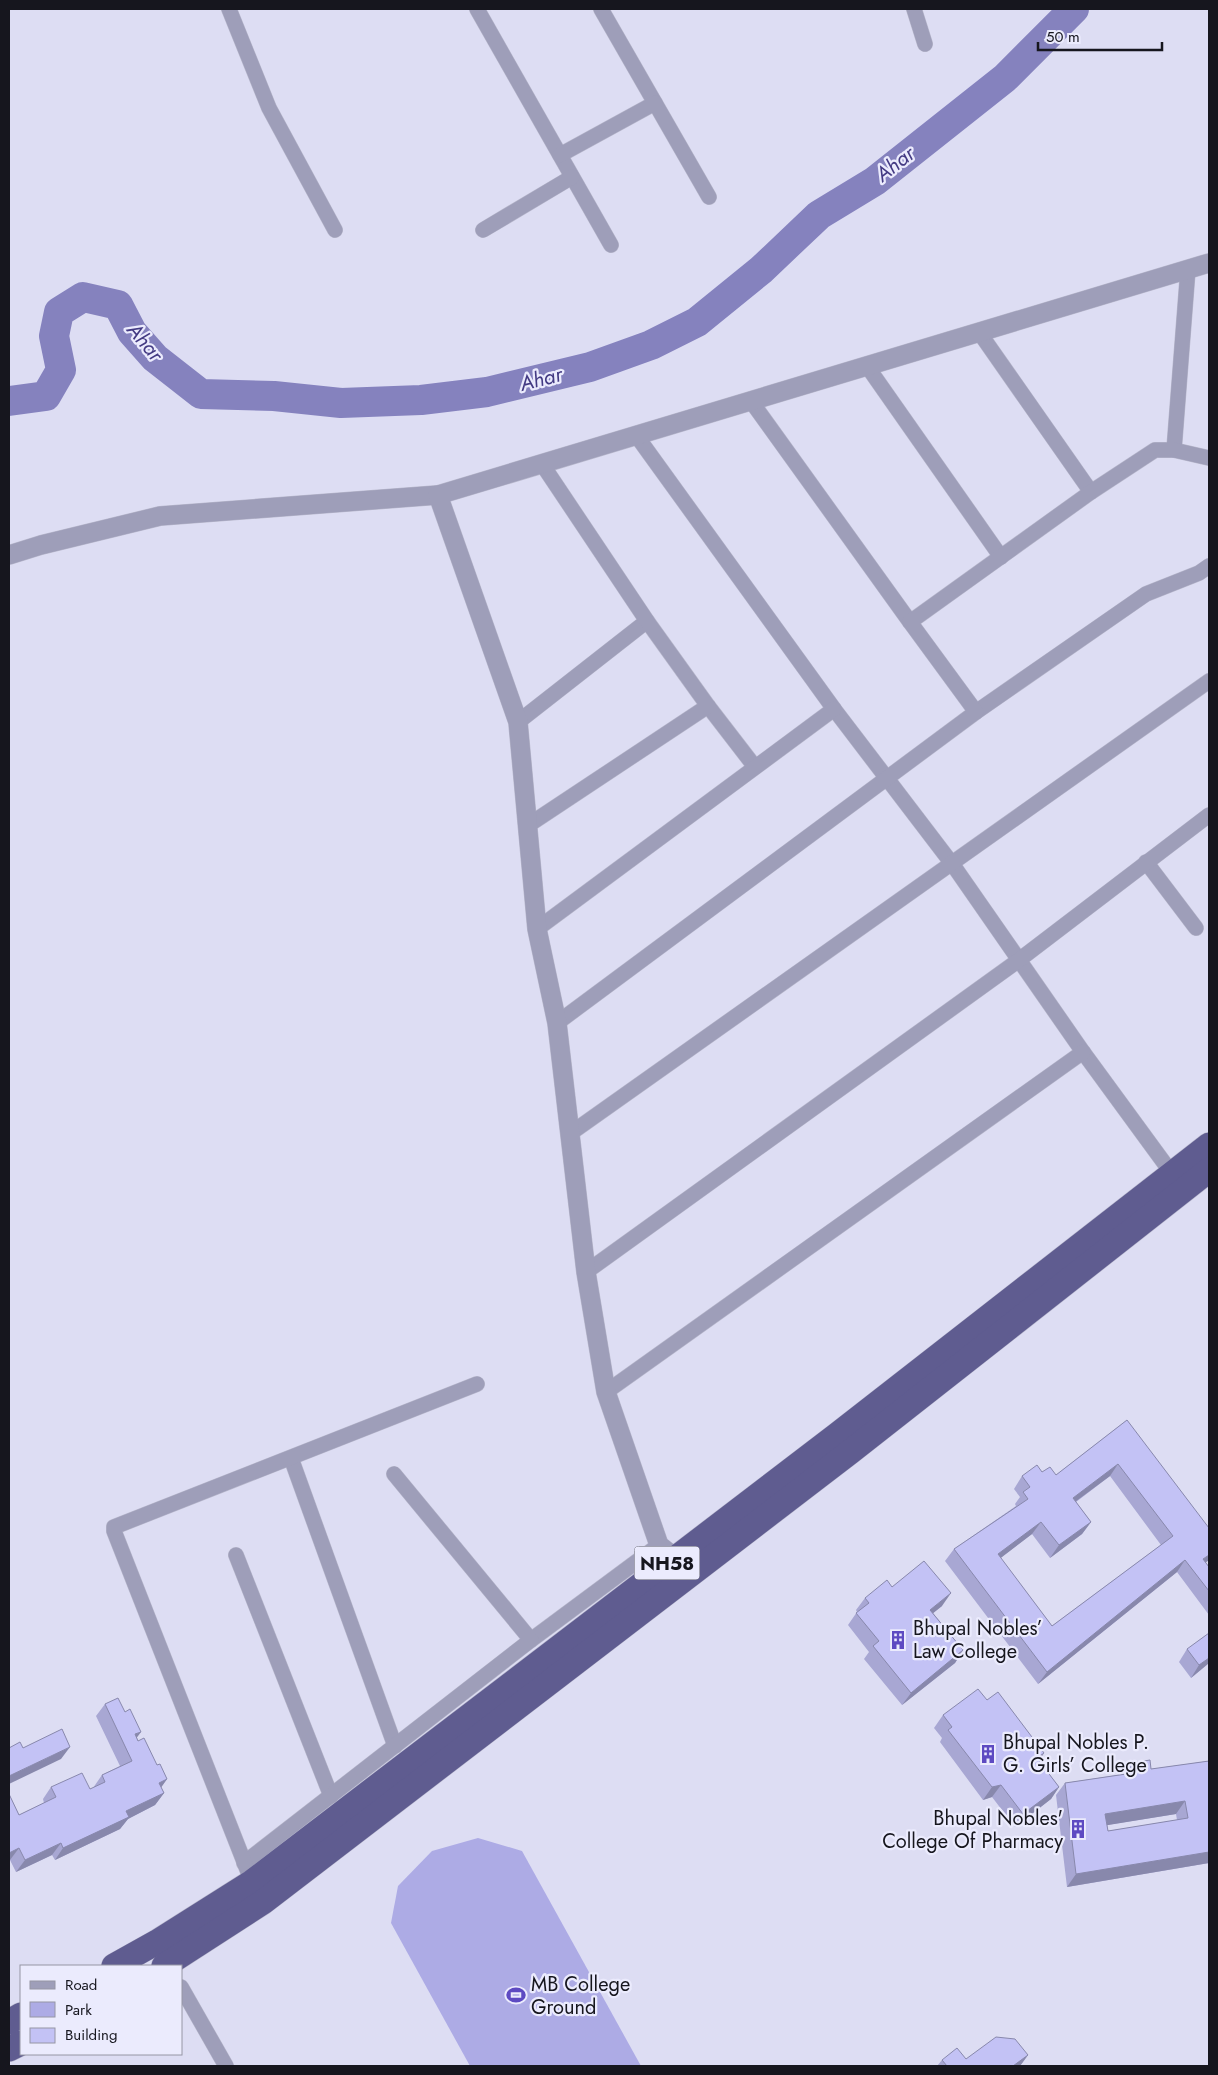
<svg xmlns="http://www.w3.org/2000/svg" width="1218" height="2075" font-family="Jost,sans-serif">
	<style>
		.green { fill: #adabe5 }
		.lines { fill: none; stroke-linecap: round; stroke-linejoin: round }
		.river { stroke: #8582be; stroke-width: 30 }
		.minor-casing { stroke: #b9b9cd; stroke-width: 16 }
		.tertiary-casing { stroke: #b9b9cd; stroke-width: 20 }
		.trunk-casing { stroke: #b9b9cd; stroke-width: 26 }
		.minor { stroke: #9e9eb9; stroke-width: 15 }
		.tertiary { stroke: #9e9eb9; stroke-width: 19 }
		.trunk { stroke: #5f5c90; stroke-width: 25 }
		.wall { fill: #a8a7d3; fill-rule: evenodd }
		.shaded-wall { fill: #8888ac }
		.building { fill: #c3c2f5; stroke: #8888ac; fill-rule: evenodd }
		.labels { text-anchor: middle; stroke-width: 4.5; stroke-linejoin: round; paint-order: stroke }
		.shield { fill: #ebebfd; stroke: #565661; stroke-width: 1 }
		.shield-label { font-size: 19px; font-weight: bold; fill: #16161e }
		.poi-label { font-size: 20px; fill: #16161e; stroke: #ebebfd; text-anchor: start }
		.water-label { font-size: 21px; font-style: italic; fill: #433a83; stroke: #ebebfd }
	</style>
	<rect width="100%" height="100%" fill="#ddddf3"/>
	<path class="green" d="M478,1838L522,1851L641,2066H470L391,1923L398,1886L432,1851Z"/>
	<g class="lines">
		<path class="river" d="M9,401L46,396L61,370L54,336L59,312L83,297L118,305L132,332L155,358L201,394L274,396L341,403L421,400L487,392L590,367L651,345L697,322L761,270L819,215L875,181L1005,78L1074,9"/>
		<g class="minor-casing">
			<g id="minor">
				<path d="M229,9L269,108L335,230"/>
				<path d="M477,9L611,245"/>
				<path d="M601,9L709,197"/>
				<path d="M914,9L925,44"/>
				<path d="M560,155L655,103"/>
				<path d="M483,230L572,177"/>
				<path d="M979,332L1091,492"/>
				<path d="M867,366L1001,557"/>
				<path d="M751,401L910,622"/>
				<path d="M636,435L834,709L953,865L1083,1052L1173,1175"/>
				<path d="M1174,450L1188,269"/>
				<path d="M708,706L755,767"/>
				<path d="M976,712L1146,594L1199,573L1209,566"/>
				<path d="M518,722L647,621"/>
				<path d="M527,826L708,706L647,621L542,464"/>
				<path d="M1146,862L1196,928"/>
				<path d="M537,929L834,709"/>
				<path d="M557,1023L976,712L910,622L1091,492L1155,450H1174L1209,458"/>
				<path d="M571,1133L1209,681"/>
				<path d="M586,1272L1019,960L1209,815"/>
				<path d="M606,1392L1083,1052"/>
				<path d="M291,1458L395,1746"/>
				<path d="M236,1555L331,1796"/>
				<path d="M531,1640L659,1545"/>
				<path d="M244,1863L531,1640L394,1474"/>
				<path d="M252,1882L114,1531V1527L477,1384"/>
				<path d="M181,1987L226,2066"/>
			</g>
		</g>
		<g class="tertiary-casing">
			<g id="tertiary">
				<path d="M9,555L41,545L160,516L438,495"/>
				<path d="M674,1557L659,1545L606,1392L586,1272L557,1023L537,929L518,722L438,495L1209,263"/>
			</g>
		</g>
		<g class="trunk-casing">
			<g id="trunk">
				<path d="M114,1966L157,1942L252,1882L837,1435L1209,1145"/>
				<path d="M164,1966L263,1902L850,1452L1209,1170"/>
				<path d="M9,2022L21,2015"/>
				<path d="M9,2049L21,2043"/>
			</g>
		</g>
		<use href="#minor" class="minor"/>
		<use href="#tertiary" class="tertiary"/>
		<use href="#trunk" class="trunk"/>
	</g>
	<g class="wall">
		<path d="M1127,1420L1206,1563L1209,1567V1615L1177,1572L1038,1684L945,1561L954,1549L1016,1506L1015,1504L1020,1497L1014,1489L1022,1476L1042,1472L1056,1475ZM1110,1476L1161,1545L1052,1626L1000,1558L1032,1534L1050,1558L1082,1534L1091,1522L1076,1502Z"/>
		<path d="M892,1587L942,1606L933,1613L963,1650L955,1663L902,1705L864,1659L869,1652L848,1625L857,1612L856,1610L865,1598Z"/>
		<path d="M1187,1649L1209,1663L1191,1678L1179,1662Z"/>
		<path d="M987,1700L1044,1753L1039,1761L1059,1787L1051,1799L1015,1827L992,1797L983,1800L940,1742L942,1738L934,1728L943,1715Z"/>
		<path d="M105,1704L137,1738L138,1741L167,1779L161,1787L164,1793L155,1805L128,1819L120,1829L55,1860L52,1855L16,1872L10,1860L9,1861V1794L19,1815L44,1803L43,1799L51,1787L90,1789L93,1788L102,1775L120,1766L96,1716Z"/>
		<path d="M1209,1761V1863L1067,1887L1056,1795L1065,1783L1124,1774L1132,1763L1151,1769ZM1176,1814L1177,1820L1108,1831L1107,1825Z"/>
		<path d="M1028,2055L1020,2066H937L942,2060L966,2059Z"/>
	</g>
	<g class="shaded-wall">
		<path d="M1118,1464L1110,1476L1064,1510L1073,1498Z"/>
		<path d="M1041,1522L1032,1534L989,1567L998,1554Z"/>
		<path d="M1091,1522L1082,1534L1050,1558L1059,1545Z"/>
		<path d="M1209,1555V1560L1195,1571L1203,1559Z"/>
		<path d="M1185,1560L1177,1572L1038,1684L1047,1672Z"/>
		<path d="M951,1593L942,1606L922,1622L930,1610Z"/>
		<path d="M963,1650L955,1663L902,1705L911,1693Z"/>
		<path d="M1209,1658V1663L1191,1678L1199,1665Z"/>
		<path d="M141,1732L132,1744L135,1734Z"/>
		<path d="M70,1747L61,1759L9,1784V1776Z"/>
		<path d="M1044,1753L1036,1766L1037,1758Z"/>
		<path d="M167,1779L158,1792L159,1783Z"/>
		<path d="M1001,1785L992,1797L983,1800L992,1787Z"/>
		<path d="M1059,1787L1051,1799L1015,1827L1023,1814Z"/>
		<path d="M164,1793L155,1805L128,1819L120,1829L55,1860L63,1848L126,1811Z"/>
		<path d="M1185,1801L1176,1814L1096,1827L1105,1814Z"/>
		<path d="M61,1843L52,1855L16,1872L25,1860Z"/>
		<path d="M19,1848L10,1860L9,1861V1853Z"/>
		<path d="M1209,1852V1863L1067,1887L1076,1874Z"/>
		<path d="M1028,2055L1020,2066H1013Z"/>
	</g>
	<g class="building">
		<path d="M1127,1420L1209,1528V1555L1203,1559L1209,1567V1591L1185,1560L1047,1672L954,1549L1028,1499L1023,1492L1030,1487L1022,1476L1037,1465L1042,1472L1050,1467L1056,1475ZM1118,1464L1173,1536L1052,1626L998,1554L1041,1522L1059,1545L1091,1522L1073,1498Z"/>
		<path d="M924,1561L951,1593L930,1610L963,1650L911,1693L873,1646L879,1641L856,1613L869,1603L865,1598L887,1580L892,1587Z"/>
		<path d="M1209,1633V1658L1199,1665L1187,1649Z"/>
		<path d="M978,1689L987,1700L998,1692L1044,1753L1037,1758L1059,1787L1023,1814L1001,1785L992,1787L948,1730L952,1727L943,1715Z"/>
		<path d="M118,1698L125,1712L130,1709L141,1732L135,1734L138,1741L144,1738L157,1765L160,1764L167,1779L159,1783L164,1793L126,1811L129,1817L63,1848L61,1843L25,1860L19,1848L9,1853V1794L19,1815L56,1797L51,1787L82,1773L90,1789L105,1782L102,1775L132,1761L105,1704Z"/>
		<path d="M62,1729L70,1747L9,1776V1748L20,1742L23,1748Z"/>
		<path d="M1150,1760L1151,1769L1209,1761V1852L1076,1874L1065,1783L1133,1773L1132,1763ZM1185,1801L1188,1818L1108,1831L1105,1814Z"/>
		<path d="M996,2037L1015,2039L1028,2055L1013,2066H947L942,2060L957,2048L966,2059Z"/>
	</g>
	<defs>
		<g id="building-bare" transform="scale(1.5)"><path d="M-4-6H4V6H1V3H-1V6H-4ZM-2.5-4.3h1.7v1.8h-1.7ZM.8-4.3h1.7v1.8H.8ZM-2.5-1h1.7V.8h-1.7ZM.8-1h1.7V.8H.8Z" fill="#5d4ac2" stroke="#ebebfd" stroke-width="2.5" paint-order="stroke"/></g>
		<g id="stadium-bare" transform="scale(1.5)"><path d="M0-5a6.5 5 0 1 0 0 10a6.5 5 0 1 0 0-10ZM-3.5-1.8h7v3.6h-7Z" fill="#5d4ac2" stroke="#ebebfd" stroke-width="2.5" paint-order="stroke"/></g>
	</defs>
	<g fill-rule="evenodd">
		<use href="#building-bare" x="898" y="1640"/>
		<use href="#building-bare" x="988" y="1754"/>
		<use href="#building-bare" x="1078" y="1829"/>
		<use href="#stadium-bare" x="516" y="1995"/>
	</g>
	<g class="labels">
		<rect class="shield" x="634.5" y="1546.5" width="65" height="33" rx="4"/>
		<g class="shield-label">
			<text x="667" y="1570">NH58</text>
		</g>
		<g class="poi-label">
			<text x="913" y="1635">Bhupal Nobles’<tspan x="913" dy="23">Law College</tspan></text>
			<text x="1003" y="1749">Bhupal Nobles P.<tspan x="1003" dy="23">G. Girls’ College</tspan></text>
			<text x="1063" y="1825" text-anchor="end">Bhupal Nobles'<tspan x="1063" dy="23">College Of Pharmacy</tspan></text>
			<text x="531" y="1991">MB College<tspan x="531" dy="23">Ground</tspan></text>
		</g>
		<g class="water-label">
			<text transform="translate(895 164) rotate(-38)" y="7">Ahar</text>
			<text transform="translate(145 342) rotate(50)" y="7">Ahar</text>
			<text transform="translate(541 379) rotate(-14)" y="7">Ahar</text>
		</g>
	</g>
	<rect width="1218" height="2075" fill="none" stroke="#16161e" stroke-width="20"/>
	<rect x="20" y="1965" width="162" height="90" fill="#ebebfd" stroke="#9696a4"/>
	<rect x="30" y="1981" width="25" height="8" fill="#9e9eb9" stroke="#9696a4"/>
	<text x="65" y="1990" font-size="15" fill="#16161e">Road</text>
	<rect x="30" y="2002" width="25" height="15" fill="#adabe5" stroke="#9696a4"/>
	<text x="65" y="2015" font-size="15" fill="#16161e">Park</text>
	<rect x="30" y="2028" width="25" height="15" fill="#c3c2f5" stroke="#9696a4"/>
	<text x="65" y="2040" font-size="15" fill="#16161e">Building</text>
	<path d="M1038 42v8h124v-8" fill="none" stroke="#16161e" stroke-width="2.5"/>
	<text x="1046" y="42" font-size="15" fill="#16161e" stroke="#ebebfd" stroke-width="4" paint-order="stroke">50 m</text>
</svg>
